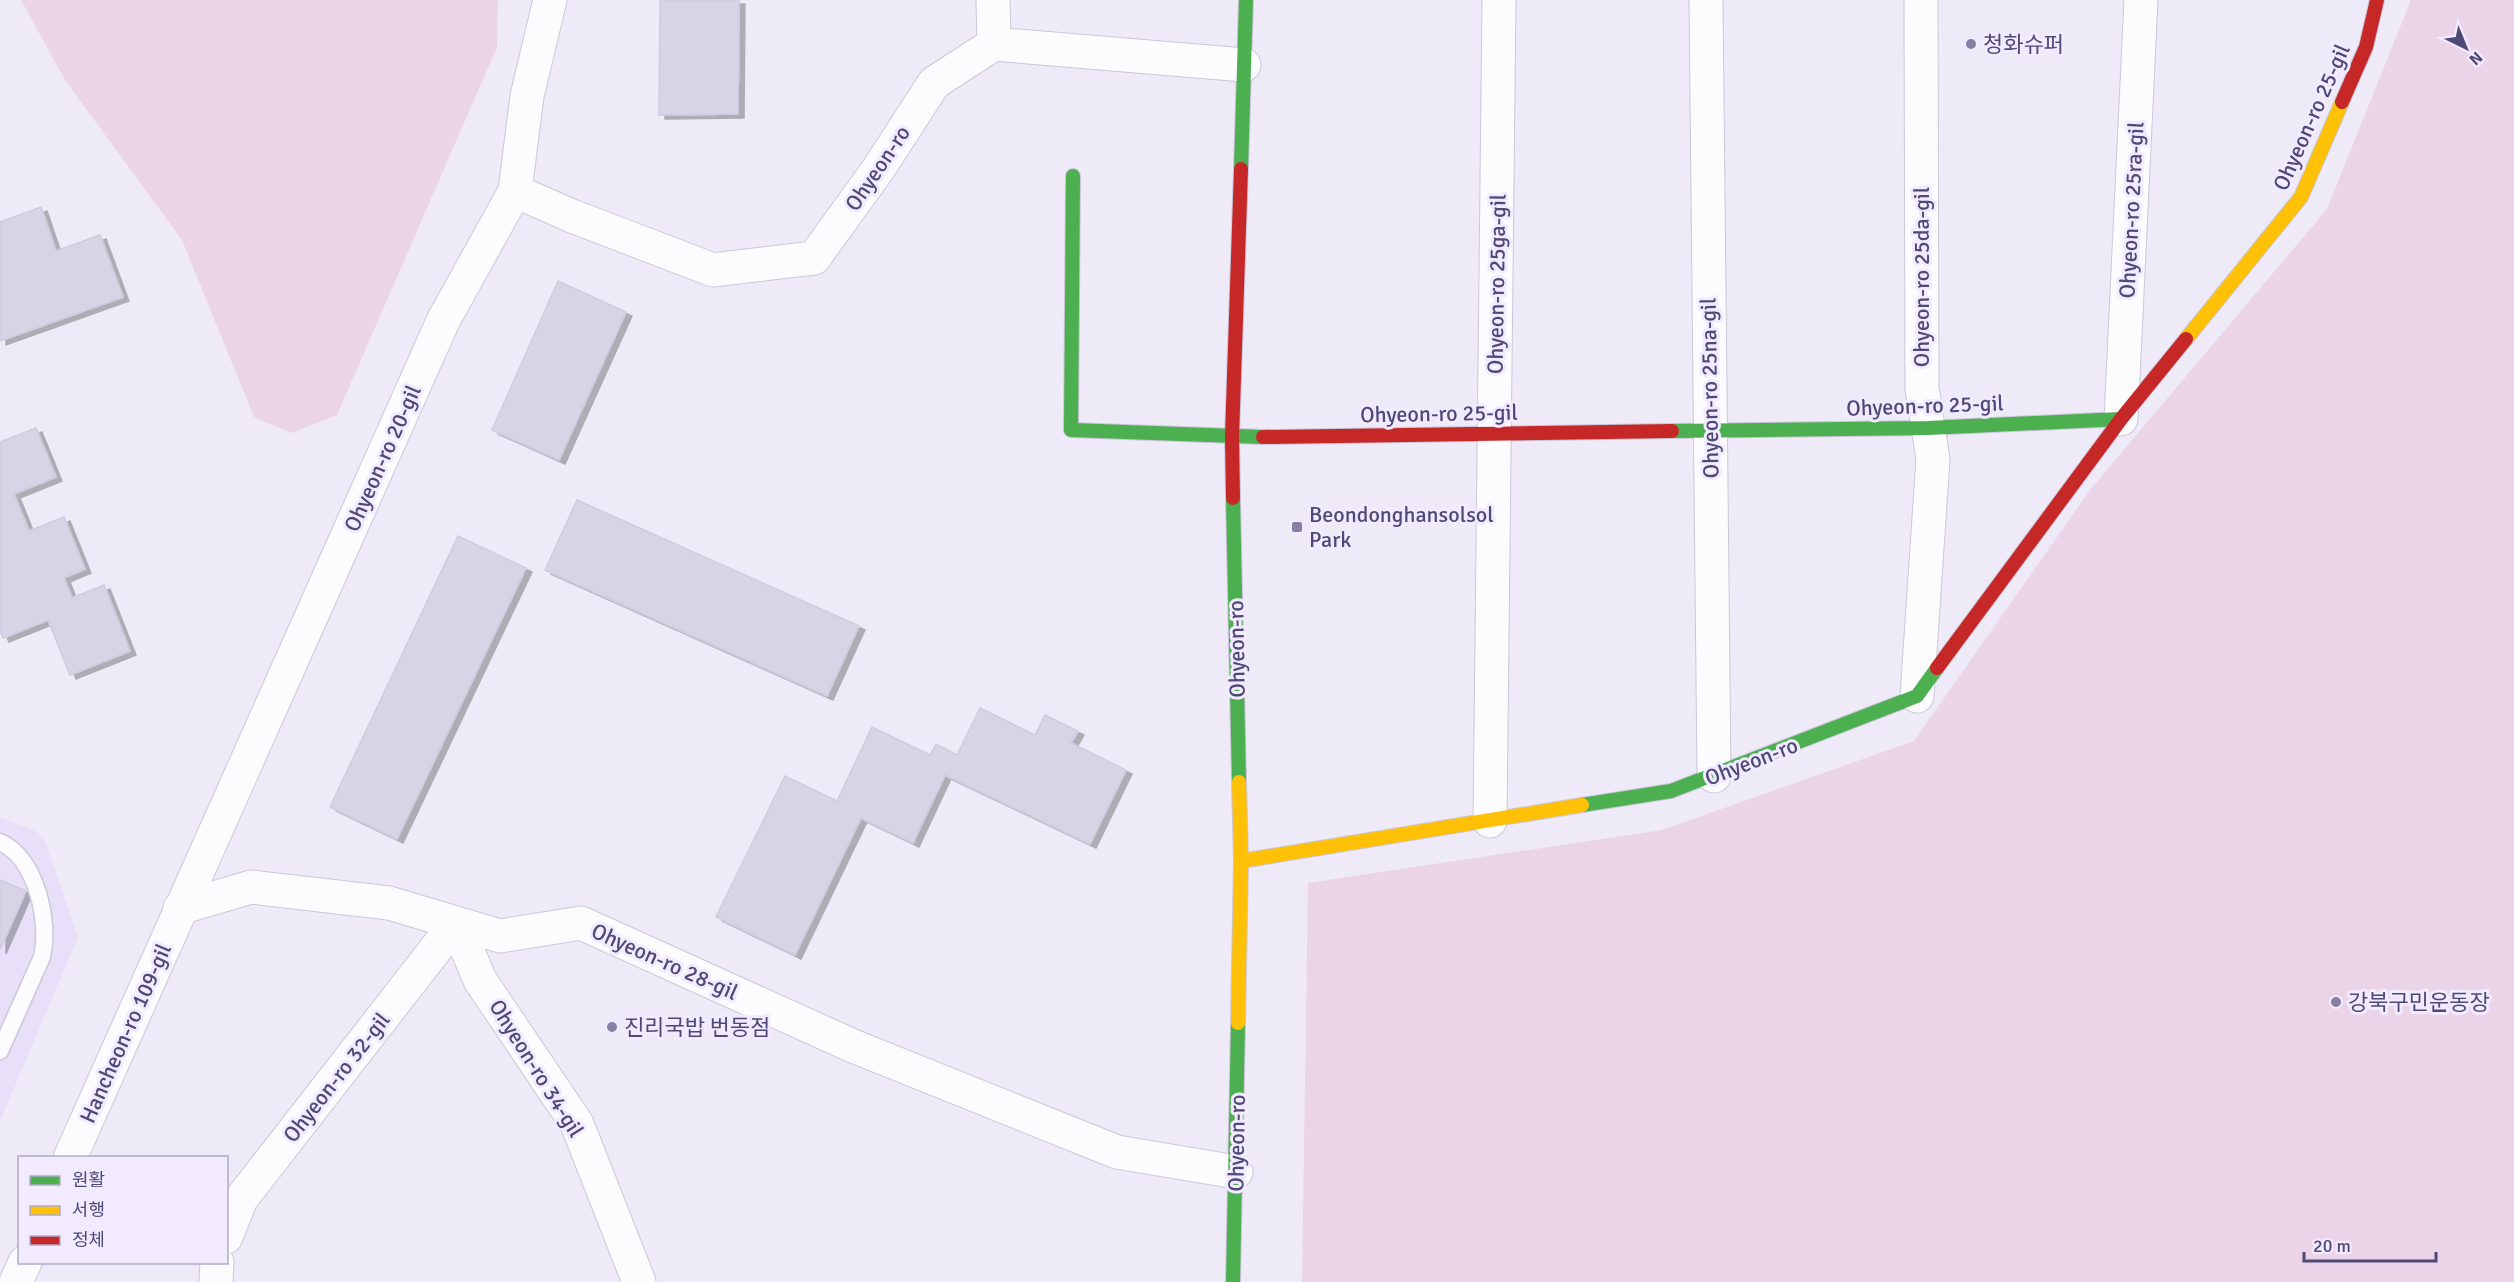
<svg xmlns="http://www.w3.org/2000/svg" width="2514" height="1282" font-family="Signika,'Noto Sans KR',sans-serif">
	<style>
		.residential { fill: #e8e0f9 }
		.green { fill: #ecd4e8 }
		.building { fill: #d8d4e6; stroke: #d0cce0; stroke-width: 1.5; filter: url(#shadow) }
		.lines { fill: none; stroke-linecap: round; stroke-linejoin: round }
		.lane-casing { stroke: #cbc8d8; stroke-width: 19 }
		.street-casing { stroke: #cbc8d8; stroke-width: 35 }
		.fast-casing { stroke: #cac6d8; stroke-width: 16 }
		.slow-casing { stroke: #cac6d8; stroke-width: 16 }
		.jam-casing { stroke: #cac6d8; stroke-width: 16 }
		.lane { stroke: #fcfcfe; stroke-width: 16 }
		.street { stroke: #fcfcfe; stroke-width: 33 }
		.fast { stroke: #4caf50; stroke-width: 14 }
		.slow { stroke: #ffc107; stroke-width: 14 }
		.jam { stroke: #c62828; stroke-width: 14 }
		.poi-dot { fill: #8681a3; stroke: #f2ebff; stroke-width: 2 }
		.labels { text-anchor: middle; stroke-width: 6; stroke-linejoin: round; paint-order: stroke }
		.poi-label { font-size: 22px; fill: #4e4976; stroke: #f2ebff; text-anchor: start }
		.street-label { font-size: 22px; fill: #4e4976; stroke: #f2ebff }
	</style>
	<defs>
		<filter id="shadow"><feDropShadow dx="6" dy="4" stdDeviation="0" flood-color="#0004"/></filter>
	</defs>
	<rect width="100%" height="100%" fill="#eeeaf7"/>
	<path class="residential" d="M0,817L36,831L45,841L78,937L0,1121Z"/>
	<g class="green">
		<path d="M21,0H498L497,47L337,415L291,433L254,417L182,240L65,80Z"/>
		<path d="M2411,0H2514V1282H1302L1308,883L1662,830L1914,741L2090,490L2327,209Z"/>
	</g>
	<g class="building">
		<path d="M660,0H739L738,114L659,115Z"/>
		<path d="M41,207L56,251L100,235L123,297L0,341V222Z"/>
		<path d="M558,281L626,312L559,460L492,430Z"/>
		<path d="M36,428L56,477L14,494L29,531L64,517L85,569L64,578L72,598L104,585L130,651L70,675L48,620L3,638L0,631V442Z"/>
		<path d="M577,500L859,626L827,696L545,570Z"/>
		<path d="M458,536L526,568L397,839L330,807Z"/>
		<path d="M980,708L1035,735L1045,715L1078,731L1071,743L1126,770L1090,844L945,775L913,843L861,818L795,955L716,917L785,776L837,801L872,727L930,755L936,744L957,755Z"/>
		<path d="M0,880L26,891L0,950Z"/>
	</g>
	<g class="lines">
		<g class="lane-casing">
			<path id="lane" d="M0,842C37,858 50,923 42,957L0,1051"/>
		</g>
		<g class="street-casing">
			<g id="street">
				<path d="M993,0L994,44"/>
				<path d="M1706,0L1714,776"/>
				<path d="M515,191L572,216L713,270L814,258L879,168L934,83L994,44L1244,65"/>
				<path d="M2121,419L2141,0"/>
				<path d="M1917,696L1933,459L1922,388L1921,0"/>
				<path d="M1490,821L1499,0"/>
				<path d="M180,908L251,887L389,903L500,936L581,923L853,1046L1117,1152L1236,1172"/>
				<path d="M70,1158L443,321L515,191L527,96L550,0"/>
				<path d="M226,1237L241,1199L456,923L480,980L577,1124L639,1282"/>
				<path d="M16,1282L25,1262"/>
				<path d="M216,1282L217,1262"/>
			</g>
		</g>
		<g class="fast-casing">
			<g id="fast">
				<path d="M1241,169L1246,0"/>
				<path d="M1073,176L1071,430L1263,437"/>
				<path d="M1672,431L1928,428L2121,419"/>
				<path d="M1233,498L1239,782"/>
				<path d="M1582,805L1671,791L1917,696L1937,668"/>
				<path d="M1233,1282L1238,1023"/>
			</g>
		</g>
		<g class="slow-casing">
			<g id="slow">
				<path d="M2186,339L2301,197L2342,102"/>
				<path d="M1241,861L1582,805"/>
				<path d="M1238,1023L1241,861L1239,782"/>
			</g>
		</g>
		<g class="jam-casing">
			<g id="jam">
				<path d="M2342,102L2366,47L2377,0"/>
				<path d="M1263,437L1672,431"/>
				<path d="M1233,498L1232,437L1241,169"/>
				<path d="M1937,668L2121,419L2186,339"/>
			</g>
		</g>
		<use href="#lane" class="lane"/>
		<use href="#street" class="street"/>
		<use href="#fast" class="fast"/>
		<use href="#slow" class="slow"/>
		<use href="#jam" class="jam"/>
	</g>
	<g class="poi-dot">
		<circle cx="1971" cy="44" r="6"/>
		<rect x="1291" y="521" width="12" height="12" rx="3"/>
		<circle cx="2336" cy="1002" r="6"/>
		<circle cx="612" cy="1027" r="6"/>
	</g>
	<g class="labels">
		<g class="poi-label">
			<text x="1983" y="52">청화슈퍼</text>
			<text x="1309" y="522">Beondonghansolsol<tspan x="1309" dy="25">Park</tspan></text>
			<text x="2348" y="1010">강북구민운동장</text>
			<text x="624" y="1035">진리국밥 번동점</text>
		</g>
		<g class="street-label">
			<text transform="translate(2311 117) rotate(-66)" y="8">Ohyeon-ro 25-gil</text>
			<text transform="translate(877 168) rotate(-56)" y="8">Ohyeon-ro</text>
			<text transform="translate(2131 210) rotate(-87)" y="8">Ohyeon-ro 25ra-gil</text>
			<text transform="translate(1921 277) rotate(-90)" y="8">Ohyeon-ro 25da-gil</text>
			<text transform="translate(1496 284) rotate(-89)" y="8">Ohyeon-ro 25ga-gil</text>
			<text transform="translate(1709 388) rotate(-91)" y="8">Ohyeon-ro 25na-gil</text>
			<text transform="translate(1925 405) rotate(-2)" y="8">Ohyeon-ro 25-gil</text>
			<text transform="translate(1439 413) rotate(-1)" y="8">Ohyeon-ro 25-gil</text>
			<text transform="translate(382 458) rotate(-66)" y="8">Ohyeon-ro 20-gil</text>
			<text transform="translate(1236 649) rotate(-91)" y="8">Ohyeon-ro</text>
			<text transform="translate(1751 761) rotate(-21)" y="8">Ohyeon-ro</text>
			<text transform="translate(665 961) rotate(24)" y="8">Ohyeon-ro 28-gil</text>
			<text transform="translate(125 1033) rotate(-66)" y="8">Hancheon-ro 109-gil</text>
			<text transform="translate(537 1068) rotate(58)" y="8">Ohyeon-ro 34-gil</text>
			<text transform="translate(336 1077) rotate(-52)" y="8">Ohyeon-ro 32-gil</text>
			<text transform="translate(1236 1143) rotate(-89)" y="8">Ohyeon-ro</text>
		</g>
	</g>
	<rect x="18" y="1156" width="210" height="108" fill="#f2ebff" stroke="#b0aac8" stroke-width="1.5"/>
	<rect x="30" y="1176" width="30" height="9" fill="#4caf50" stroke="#b0aac8" stroke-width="1.5"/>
	<text x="72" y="1186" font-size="18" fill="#4e4976">원활</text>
	<rect x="30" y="1206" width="30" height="9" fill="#ffc107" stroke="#b0aac8" stroke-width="1.5"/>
	<text x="72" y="1216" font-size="18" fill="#4e4976">서행</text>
	<rect x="30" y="1236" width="30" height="9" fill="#c62828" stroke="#b0aac8" stroke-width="1.5"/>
	<text x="72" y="1246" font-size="18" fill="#4e4976">정체</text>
	<g transform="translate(2466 48) rotate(137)" stroke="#f2ebff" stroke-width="4.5" paint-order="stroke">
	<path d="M0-4.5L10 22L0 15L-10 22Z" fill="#4e4976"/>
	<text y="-9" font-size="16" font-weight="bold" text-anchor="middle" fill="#4e4976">N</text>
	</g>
	<path d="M2304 1252v9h132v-9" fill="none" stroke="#4e4976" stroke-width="3"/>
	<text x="2313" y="1252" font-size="18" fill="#4e4976" stroke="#f2ebff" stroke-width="4.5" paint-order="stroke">20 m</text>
</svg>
